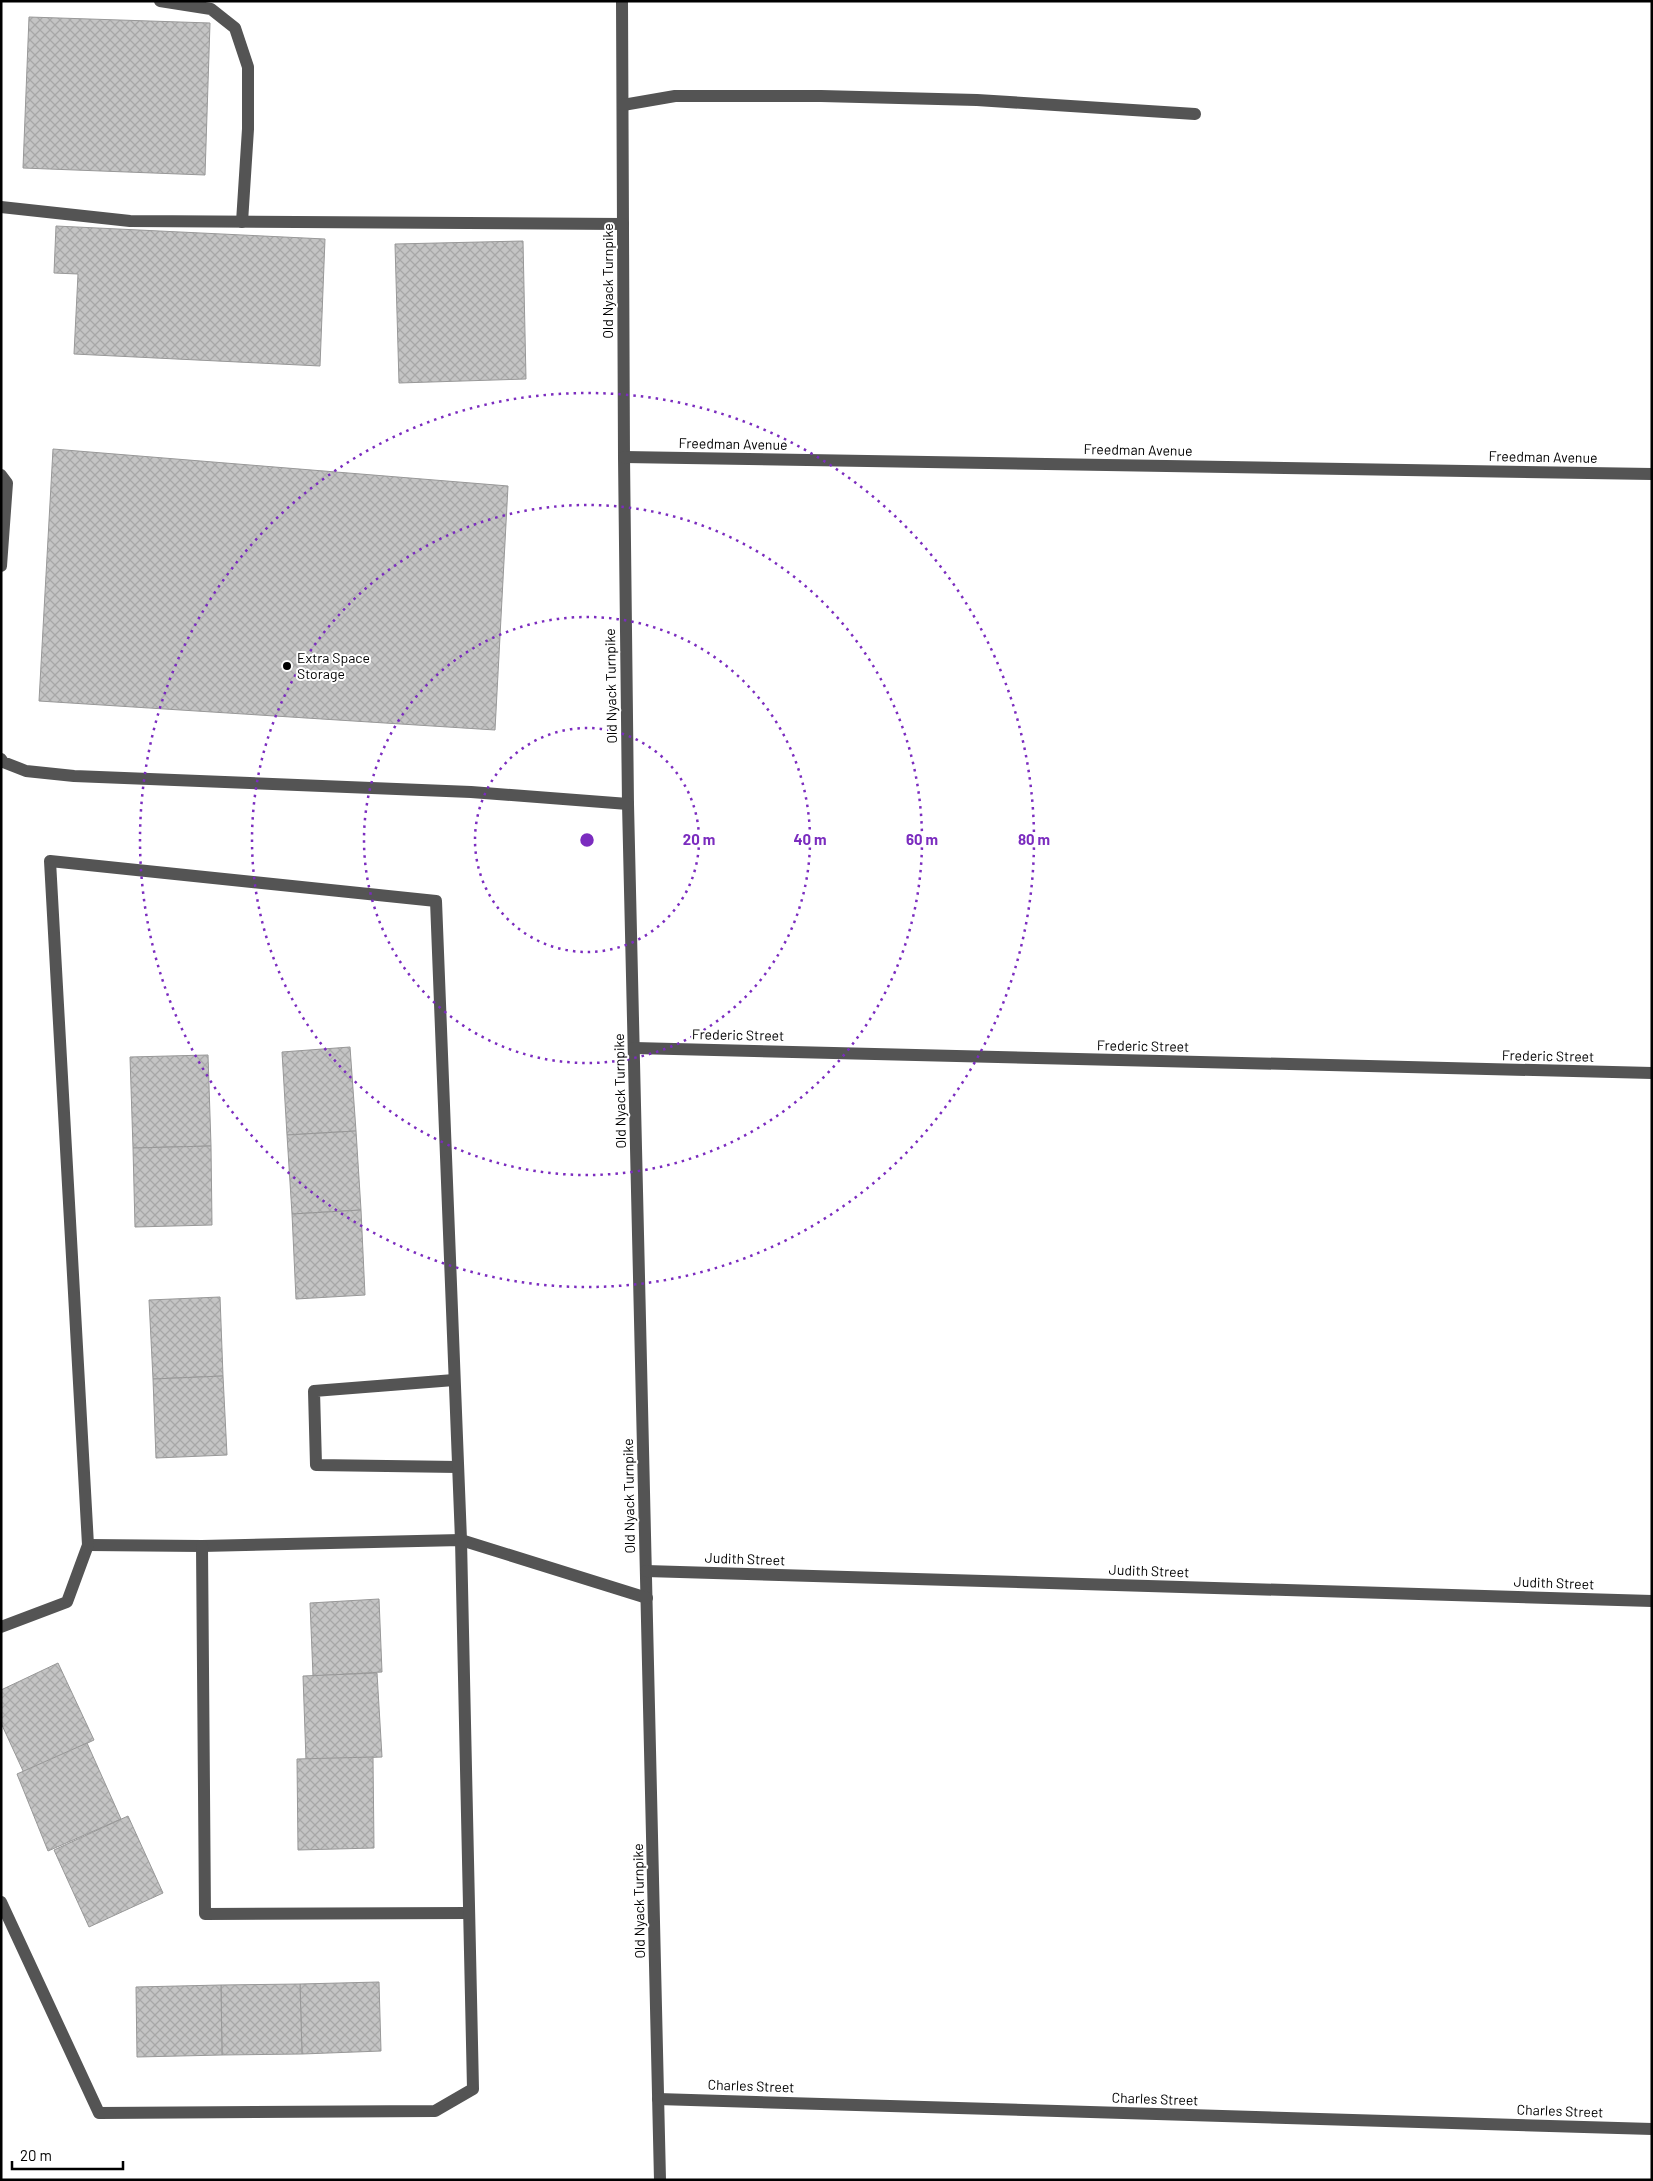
<svg xmlns="http://www.w3.org/2000/svg" width="1653" height="2181" font-family="Barlow,sans-serif">
	<style>
		.building { fill: url(#building-cross-hatch); stroke: #989898 }
		.lines { fill: none; stroke-linecap: round; stroke-linejoin: round }
		.minor { stroke: #545454; stroke-width: 12 }
		.ring { fill: none; stroke: #7b2cbf; stroke-width: 2.5; stroke-dasharray: 2.5 5 }
		.poi-dot { fill: #000; stroke: #fff; stroke-width: 2 }
		.labels { text-anchor: middle; stroke-width: 4; stroke-linejoin: round; paint-order: stroke }
		.street-label { font-size: 14px; fill: #000; stroke: #fff }
		.poi-label { font-size: 14px; fill: #000; stroke: #fff; text-anchor: start }
		.centre { fill: #7b2cbf; stroke: #fff; stroke-width: 2.5 }
		.ring-label { font-size: 15px; text-anchor: middle; font-weight: bold; fill: #7b2cbf; stroke: #fff; stroke-width: 4; stroke-linejoin: round; paint-order: stroke }
	</style>
	<defs>
		<pattern id="building-cross-hatch" width="8" height="8" patternUnits="userSpaceOnUse" patternTransform="scale(1.25)"><rect width="8" height="8" fill="#c4c4c4"/><path d="M0 0l8 8M0 8l8-8" fill="none" stroke="#a7a7a7"/></pattern>
	</defs>
	<rect width="100%" height="100%" fill="#fff"/>
	<g class="building">
		<path d="M29,17L210,23L205,175L23,168Z"/>
		<path d="M56,226L325,239L320,366L74,354L78,274L54,273Z"/>
		<path d="M523,241L526,379L399,383L395,244Z"/>
		<path d="M53,449L508,486L495,730L39,701Z"/>
		<path d="M350,1047L356,1131L287,1135L282,1052Z"/>
		<path d="M208,1055L211,1146L133,1148L130,1057Z"/>
		<path d="M356,1131L361,1210L292,1214L287,1135Z"/>
		<path d="M211,1146L212,1225L135,1227L133,1148Z"/>
		<path d="M361,1210L365,1295L296,1299L292,1214Z"/>
		<path d="M220,1297L223,1376L153,1379L149,1300Z"/>
		<path d="M223,1376L227,1455L156,1458L153,1379Z"/>
		<path d="M379,1599L382,1672L313,1676L310,1603Z"/>
		<path d="M58,1663L94,1740L24,1773L1,1723V1690Z"/>
		<path d="M377,1673L382,1757L306,1760L303,1676Z"/>
		<path d="M87,1743L121,1819L48,1851L17,1774Z"/>
		<path d="M373,1757L374,1848L298,1850L297,1759Z"/>
		<path d="M128,1816L163,1893L89,1927L54,1850Z"/>
		<path d="M379,1982L381,2051L302,2054L300,1984Z"/>
		<path d="M300,1984L302,2054L222,2055L221,1985Z"/>
		<path d="M221,1985L222,2055L137,2057L136,1987Z"/>
	</g>
	<g class="lines">
		<g class="minor">
			<path d="M160,1L211,9L235,28L248,67V129L242,222"/>
			<path d="M622,1L624,457L628,804L660,2180"/>
			<path d="M623,105L675,96H821L977,100L1195,114"/>
			<path d="M1,207L130,221L623,224"/>
			<path d="M624,457L1652,474"/>
			<path d="M1,475L7,483L1,566"/>
			<path d="M1,759L3,762L26,771L74,776L471,792L628,804"/>
			<path d="M634,1048L1652,1073"/>
			<path d="M454,1380L314,1391L316,1465L458,1467"/>
			<path d="M88,1545L202,1546L461,1540L647,1598"/>
			<path d="M202,1546L205,1914L468,1913"/>
			<path d="M646,1571L1652,1601"/>
			<path d="M1,1627L67,1602L88,1545L50,861L436,901L461,1540L473,2089L435,2111L99,2113L1,1902"/>
			<path d="M658,2099L1652,2129"/>
		</g>
	</g>
	<g class="ring">
		<circle cx="587" cy="840" r="112"/>
		<circle cx="587" cy="840" r="223"/>
		<circle cx="587" cy="840" r="335"/>
		<circle cx="587" cy="840" r="447"/>
	</g>
	<circle class="poi-dot" cx="287" cy="666" r="5"/>
	<g class="labels">
		<g class="street-label">
			<text transform="translate(608 281) rotate(-90)" y="5">Old Nyack Turnpike</text>
			<text transform="translate(733 444) rotate(1)" y="5">Freedman Avenue</text>
			<text transform="translate(1138 450) rotate(1)" y="5">Freedman Avenue</text>
			<text transform="translate(1543 457) rotate(1)" y="5">Freedman Avenue</text>
			<text transform="translate(611 686) rotate(-91)" y="5">Old Nyack Turnpike</text>
			<text transform="translate(738 1035) rotate(1)" y="5">Frederic Street</text>
			<text transform="translate(1143 1046) rotate(1)" y="5">Frederic Street</text>
			<text transform="translate(1548 1056) rotate(1)" y="5">Frederic Street</text>
			<text transform="translate(620 1091) rotate(-91)" y="5">Old Nyack Turnpike</text>
			<text transform="translate(629 1496) rotate(-91)" y="5">Old Nyack Turnpike</text>
			<text transform="translate(745 1559) rotate(2)" y="5">Judith Street</text>
			<text transform="translate(1149 1571) rotate(2)" y="5">Judith Street</text>
			<text transform="translate(1554 1583) rotate(2)" y="5">Judith Street</text>
			<text transform="translate(639 1901) rotate(-91)" y="5">Old Nyack Turnpike</text>
			<text transform="translate(751 2086) rotate(2)" y="5">Charles Street</text>
			<text transform="translate(1155 2099) rotate(2)" y="5">Charles Street</text>
			<text transform="translate(1560 2111) rotate(2)" y="5">Charles Street</text>
		</g>
		<g class="poi-label">
			<text x="297" y="663">Extra Space<tspan x="297" dy="16">Storage</tspan></text>
		</g>
	</g>
	<circle cx="587" cy="840" r="8" class="centre"/>
	<g class="ring-label">
		<text x="699" y="845">20 m</text>
		<text x="810" y="845">40 m</text>
		<text x="922" y="845">60 m</text>
		<text x="1034" y="845">80 m</text>
	</g>
	<rect width="1653" height="2181" fill="none" stroke="#000000" stroke-width="5"/>
	<path d="M12 2161v8h111v-8" fill="none" stroke="#000000" stroke-width="2.5"/>
	<text x="20" y="2161" font-size="15" fill="#000000" stroke="#ffffff" stroke-width="4" paint-order="stroke">20 m</text>
</svg>
